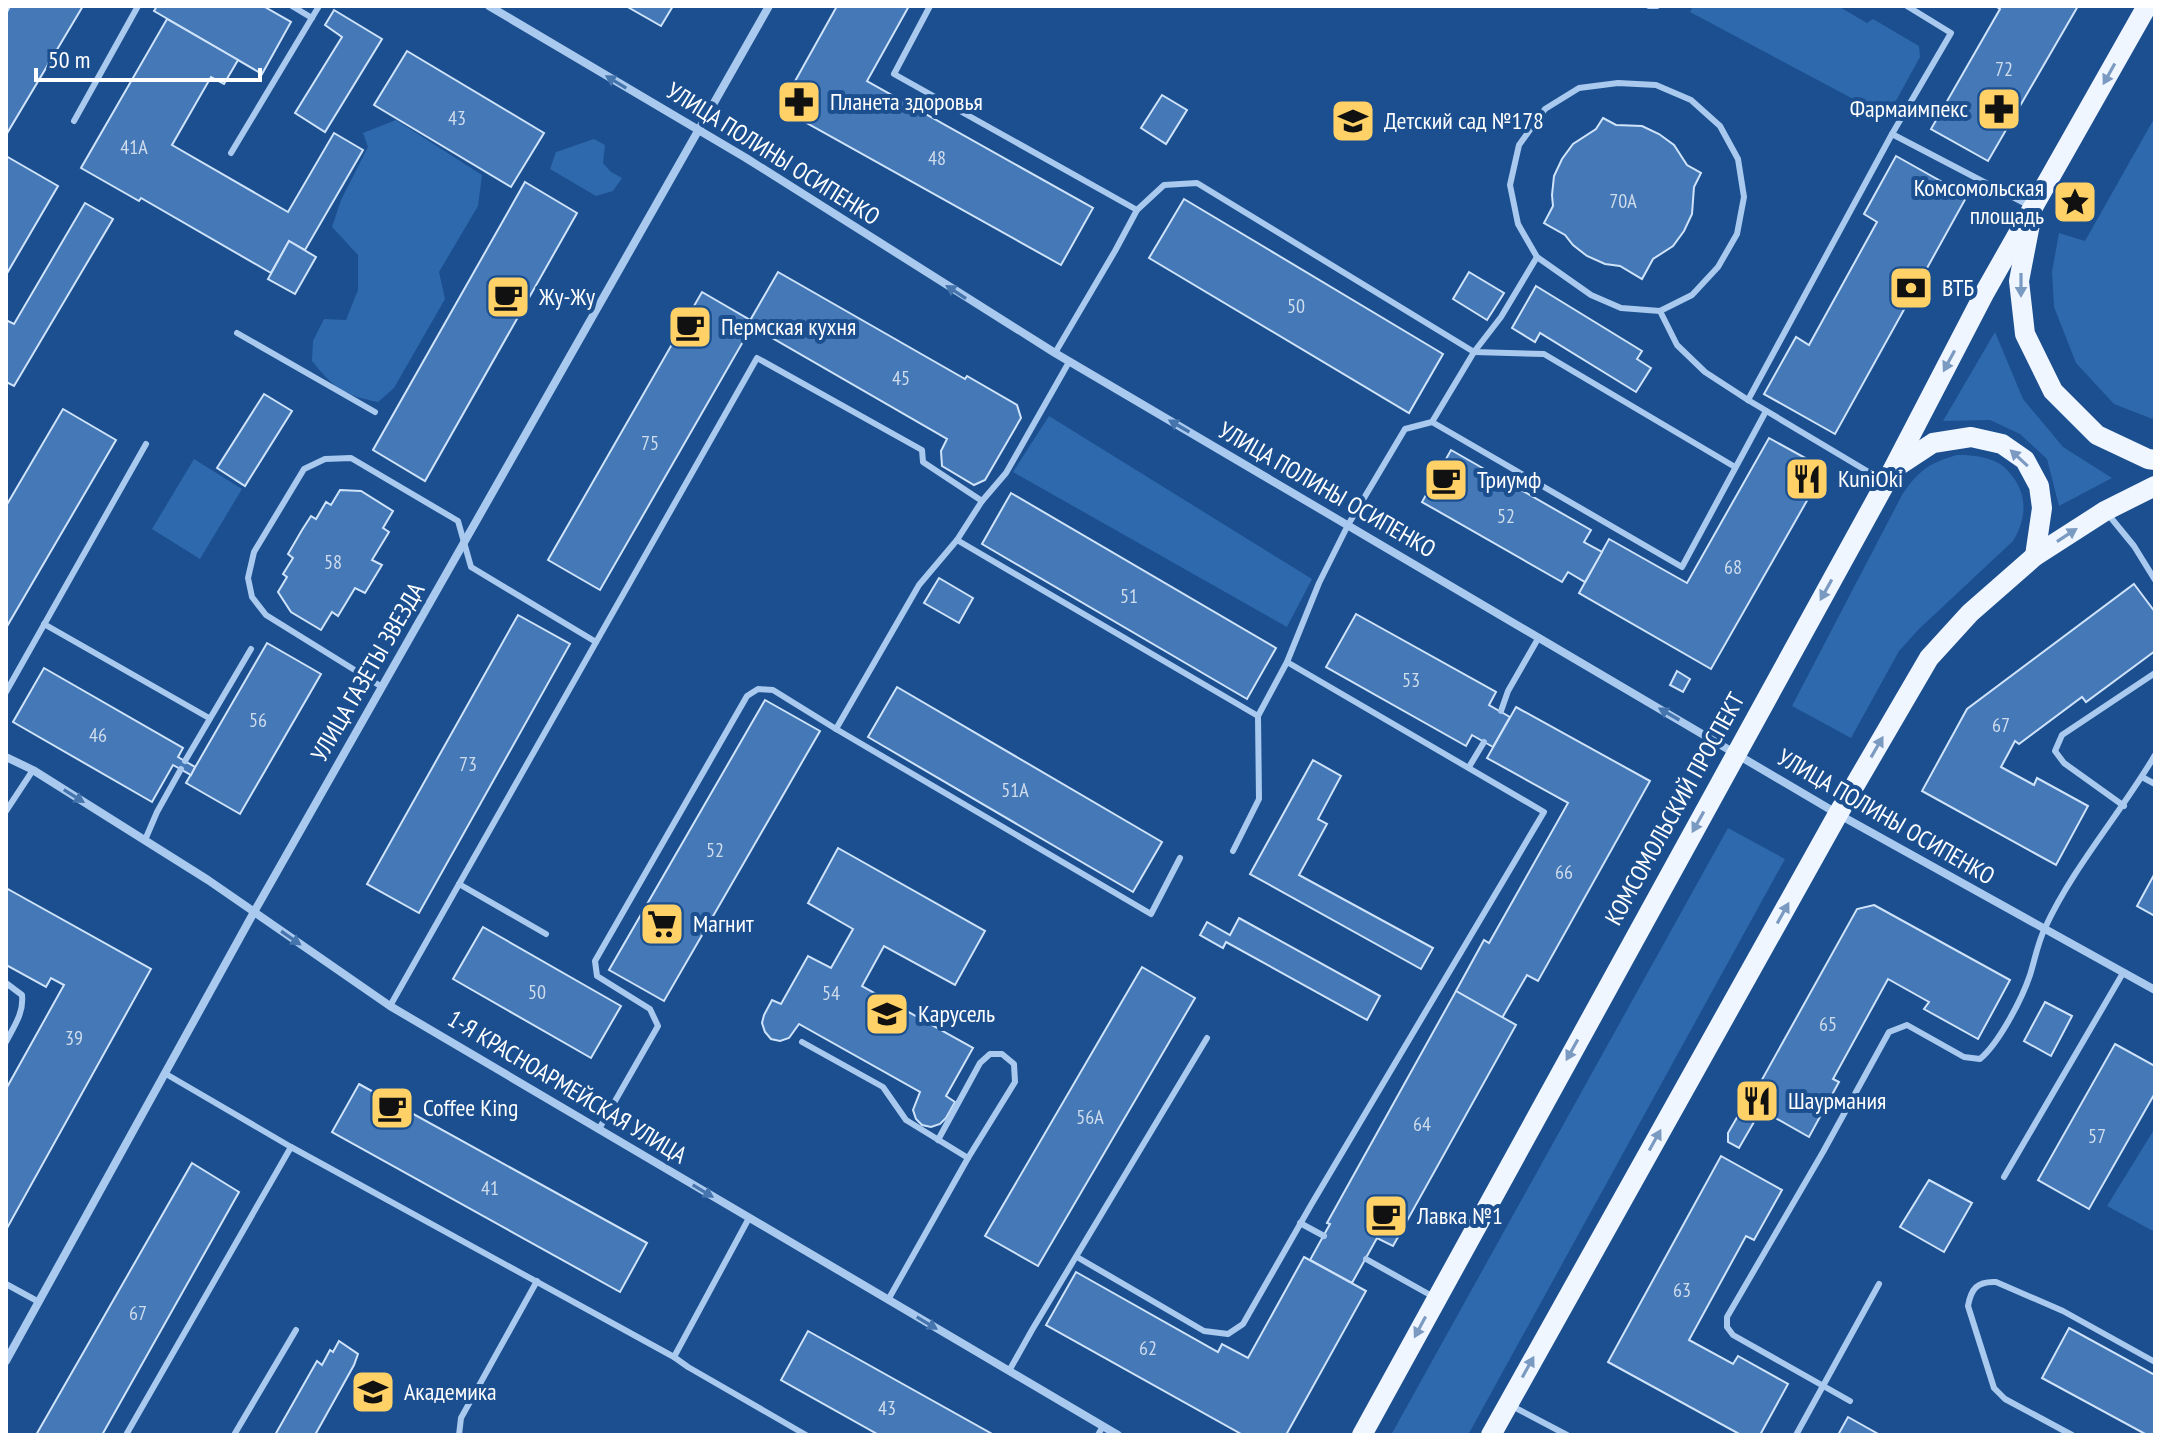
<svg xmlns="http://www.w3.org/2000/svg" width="2161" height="1441" font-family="'PT Sans Narrow',sans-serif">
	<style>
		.green { fill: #2e69ad }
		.building { fill: #4478b7; stroke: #cfe3fa; stroke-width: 2 }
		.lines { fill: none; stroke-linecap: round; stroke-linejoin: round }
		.service { stroke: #a9c9ee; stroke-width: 6 }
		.minor { stroke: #a9c9ee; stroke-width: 8 }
		.primary { stroke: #f0f6ff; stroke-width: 20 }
		.oneway { fill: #7b9ac1 }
		.oneway2 { fill: #4674ac }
		.labels { text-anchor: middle; stroke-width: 8; stroke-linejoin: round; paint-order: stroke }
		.number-label { font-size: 20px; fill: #d0dded }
		.poi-label { font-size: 24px; fill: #fff; stroke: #1b4f8f; text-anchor: start }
		.street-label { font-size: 24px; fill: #fff; stroke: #1b4f8f }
	</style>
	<rect width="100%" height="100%" fill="#1b4f8f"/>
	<g class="green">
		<path d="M1693,6H1838L1867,23L1873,19L1919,46L1920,57L1887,117L1690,12Z"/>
		<path d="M2155,117V420L2114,404L2076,363L2054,307L2052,272L2059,233L2085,241Z"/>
		<path d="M396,120L482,175L478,206L439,272L445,299L394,388L378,402C343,395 334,388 312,361L313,341L324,319L346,320L358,290V255L332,227L341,200L368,147L363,133Z"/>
		<path d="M594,139L605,145L603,163L611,172L622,178L613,191L596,196L550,169L556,152Z"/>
		<path d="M1995,332L2023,399L2063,447L2112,478L2059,506L2047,459L2020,434L1990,420L1943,421Z"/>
		<path d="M1049,416L1312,579L1287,627L1013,472Z"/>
		<path d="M1957,455C1972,455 1986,456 2000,464C2005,467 2009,472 2013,477C2028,497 2026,520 2013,541L1919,629L1899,651L1851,738L1792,706L1902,495C1918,471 1929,463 1957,455Z"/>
		<path d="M194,459L242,489L200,559L152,529Z"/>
		<path d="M1728,828L1785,859L1468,1435H1391Z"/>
		<path d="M2155,1128V1232L2107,1206Z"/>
	</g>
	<g class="building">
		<path d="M10,6H83L6,135V14Z"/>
		<path d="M157,6H263L291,22L262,74L154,11Z"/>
		<path d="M626,6H673L661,26Z"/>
		<path d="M837,6H909L867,81L1093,208L1061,265L780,108Z"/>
		<path d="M1995,6H2078L1988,161L1931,129L2000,9Z"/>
		<path d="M334,10L382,39L325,132L295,113L342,37L325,25Z"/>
		<path d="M167,19L238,60L224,84L211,77L172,145L288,212L334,133L363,150L305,250L289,241L271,273L141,198L139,201L81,168Z"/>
		<path d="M407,51L544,133L511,187L374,105Z"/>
		<path d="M1162,95L1187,110L1166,144L1141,128Z"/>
		<path d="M1603,118L1616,125L1642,126L1659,134L1674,145L1687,165L1701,173L1694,187L1692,214L1684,231L1673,246L1653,259L1642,279L1620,266L1605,264L1587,256L1573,245L1565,235L1544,223L1553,206L1552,195L1554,176L1562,159L1573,144L1596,129Z"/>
		<path d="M6,156L58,186L6,275Z"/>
		<path d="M1896,156L1967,196L1835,434L1764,394L1796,337L1809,345L1877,222L1864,214Z"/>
		<path d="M525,182L577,213L425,481L373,450Z"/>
		<path d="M1184,199L1443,354L1409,413L1149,258Z"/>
		<path d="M85,203L113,219L14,386L6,382V320L14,324Z"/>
		<path d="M289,241L316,257L295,294L268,279Z"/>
		<path d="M778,272L965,379L967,376L1017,405L1021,418L985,480L974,485L942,466L941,451L947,439L748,324Z"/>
		<path d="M1469,272L1504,293L1487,320L1453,299Z"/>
		<path d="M1536,286L1642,351L1637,359L1651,368L1636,392L1540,333L1535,342L1512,328Z"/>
		<path d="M702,292L750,320L748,324L752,326L600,590L548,560Z"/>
		<path d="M264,394L292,411L245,486L217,468Z"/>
		<path d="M63,409L116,440L6,628V506Z"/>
		<path d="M1769,438L1825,469L1711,669L1579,593L1609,539L1687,583Z"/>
		<path d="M1451,450L1591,530L1584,542L1602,552L1585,582L1568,572L1562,582L1422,502Z"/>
		<path d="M340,490L361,491L393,511L383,528L389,532L372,560L382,565L365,593L355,588L338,616L332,612L321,630L291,612L278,592L287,577L283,574L293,558L288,554L302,530L311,516L316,519L326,502L331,505Z"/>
		<path d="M1011,493L1276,648L1247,699L982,544Z"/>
		<path d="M939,578L973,598L959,623L924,603Z"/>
		<path d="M2134,584L2155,612V651L2086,702L2082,697L2019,744L2015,741L2001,767L2034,785L2037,778L2088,806L2056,865L1922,791L1967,709Z"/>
		<path d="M1356,614L1496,692L1489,705L1510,717L1493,747L1472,735L1466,746L1326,667Z"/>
		<path d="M518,615L570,644L419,913L367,884Z"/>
		<path d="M267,643L321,674L240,814L186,783Z"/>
		<path d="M44,668L183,748L178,757L195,767L191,775L173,765L152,802L13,722Z"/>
		<path d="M1677,671L1690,679L1683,692L1670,685Z"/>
		<path d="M897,687L1162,842L1133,892L868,737Z"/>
		<path d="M765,700L820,731L664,1001L609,970Z"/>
		<path d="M1516,707L1650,781L1538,981L1527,975L1502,1018L1456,991L1484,940L1489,943L1568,803L1487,758Z"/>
		<path d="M1313,760L1341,776L1318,819L1327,824L1299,875L1433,948L1421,969L1250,874Z"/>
		<path d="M838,848L985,931L955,985L884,946L862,986L973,1048L946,1096L955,1102L946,1118L940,1124L931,1127L922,1125L916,1119L913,1110L920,1092L799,1024L789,1038L780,1041L771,1039L765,1032L762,1023L764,1015L772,1000L781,1004L808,956L831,968L853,929L808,903Z"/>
		<path d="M2155,873V916L2137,906Z"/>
		<path d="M6,888L151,969L6,1230V1089L64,985L51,978L46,987L6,965Z"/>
		<path d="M1874,905L2010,980L1978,1039L1924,1009L1929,1002L1888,979L1833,1079L1839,1082L1809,1137L1749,1103L1857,909Z"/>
		<path d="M1239,918L1380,996L1367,1020L1226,942L1223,948L1200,935L1207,922L1230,935Z"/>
		<path d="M483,927L621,1006L591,1058L453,979Z"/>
		<path d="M1142,967L1195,998L1038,1266L985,1236Z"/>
		<path d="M1456,991L1516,1025L1393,1246L1377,1238L1352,1283L1310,1260L1330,1224L1327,1223Z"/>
		<path d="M2045,1002L2072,1016L2051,1056L2024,1041Z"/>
		<path d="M2115,1044L2155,1066V1093L2089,1209L2038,1180Z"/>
		<path d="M359,1084L647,1243L620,1292L332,1132Z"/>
		<path d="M1739,1114L1754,1122L1739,1148L1728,1142V1133Z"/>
		<path d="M1721,1156L1782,1190L1754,1240L1746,1236L1689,1340L1733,1364L1738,1356L1788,1384L1760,1435H1741L1608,1362Z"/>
		<path d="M192,1163L239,1192L102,1435H36Z"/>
		<path d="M1929,1180L1972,1203L1944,1252L1900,1227Z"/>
		<path d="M1304,1257L1366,1291L1286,1435H1243L1046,1325L1076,1272L1218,1352L1222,1344L1248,1358Z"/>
		<path d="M2069,1328L2155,1375V1435H2147L2042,1378Z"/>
		<path d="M808,1331L994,1435H879L781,1380Z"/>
		<path d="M339,1341L358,1354L354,1365L315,1435H275L317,1361L322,1365L330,1350L333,1352Z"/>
		<path d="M1848,1417L1880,1435H1838Z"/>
	</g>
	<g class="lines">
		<g class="service">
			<path d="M292,6L312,18"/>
			<path d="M930,6L894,74L1137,210"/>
			<path d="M1649,6H1657"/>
			<path d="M1618,83L1656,85L1691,100L1720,126L1738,159L1744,197L1737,234L1718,267L1692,295L1660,311L1621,308L1591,295L1537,257L1518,224L1510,185L1519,145L1545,109L1579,88Z"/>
			<path d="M74,121L138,6"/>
			<path d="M1892,134L2030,206"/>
			<path d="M231,153L319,6"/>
			<path d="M1660,311L1677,345L1705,372L1748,400L1882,480"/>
			<path d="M237,333L375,412"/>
			<path d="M1055,353L1115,251L1137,210L1164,185L1197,183L1474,352L1544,354L1735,467"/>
			<path d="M1748,400L1892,134L1951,33L1907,6"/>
			<path d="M1432,422L1682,567L1766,411"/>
			<path d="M2107,513L2134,546L2155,580"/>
			<path d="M957,540L1258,716L1287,662L1319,583L1348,525L1405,429L1432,422L1474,352L1501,317L1537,257"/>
			<path d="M44,624L209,718"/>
			<path d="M382,687L266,615L252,597L248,578L254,552L304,469L325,459L351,458L458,521L471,567L596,642"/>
			<path d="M6,692L146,444"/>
			<path d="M1501,711L1508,691L1539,637"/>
			<path d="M836,729L1151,914L1180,858"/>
			<path d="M185,761L251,649"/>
			<path d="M1469,767L1484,742"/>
			<path d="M2142,777L2155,784"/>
			<path d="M2124,806L2064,763L2055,751L2062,735L2155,673"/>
			<path d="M6,811L33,770"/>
			<path d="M145,840L157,812L181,769"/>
			<path d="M1233,851L1259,799L1258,716"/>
			<path d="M459,884L546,934"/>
			<path d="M6,983L22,995C24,1013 14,1026 6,1042"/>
			<path d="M390,1006L757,358L922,450L923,462L982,501"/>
			<path d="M802,1042L883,1087L906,1120L968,1158"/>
			<path d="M166,1074L291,1147L674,1357L688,1367L806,1435"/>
			<path d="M599,1129L658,1026L650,1009L597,976L595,961L747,696L758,689L773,690L836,729L919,585L957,540L982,501L1006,473L1069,362"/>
			<path d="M2004,1177L2123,973"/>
			<path d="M1300,1223L1324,1236"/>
			<path d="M1077,1257L1204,1331L1228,1334L1243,1324L1311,1205L1544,812L1287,662"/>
			<path d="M1366,1259L1432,1296"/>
			<path d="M6,1284L39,1302"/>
			<path d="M888,1300L968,1158L1015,1082L1014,1064L1002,1054H990L980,1063L938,1140"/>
			<path d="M674,1357L749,1218"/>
			<path d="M1009,1371L1032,1330L1207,1038"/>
			<path d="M1850,1401L1733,1335L1727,1327V1317L1823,1152L1889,1032L1907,1025L1964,1057L1980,1059C1999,1043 2022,999 2030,975C2035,959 2038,942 2045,928C2073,867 2121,813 2155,755"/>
			<path d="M1510,1405L1567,1435"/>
			<path d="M126,1435L291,1147"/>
			<path d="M234,1435L296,1330"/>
			<path d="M459,1435L461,1418L537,1281"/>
			<path d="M1098,1435L1103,1426"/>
			<path d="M1796,1435L1879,1284"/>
			<path d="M2072,1435L2005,1399L1994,1388L1968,1306C1971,1289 1977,1281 1996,1282L2063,1311L2155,1362"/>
		</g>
		<g class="minor">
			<path d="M489,6L746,158L1055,353L1838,814L2155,990"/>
			<path d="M6,757L33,770L208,880L390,1006L1118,1435"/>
			<path d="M6,1361L254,912L769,6"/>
		</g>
		<g class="primary">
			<path d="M2030,224L2019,281L2025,334L2053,391L2097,435L2148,459L2155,460"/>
			<path d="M1895,468L1933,443L1971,437L2002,444L2025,460L2039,486L2042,508L2035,556"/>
			<path d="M1362,1435L1892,471L1985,292L2147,6"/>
			<path d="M1491,1435L1838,814L1929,658L1970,613L2035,556L2105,511L2155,486"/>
		</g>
	</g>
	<defs><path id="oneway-solid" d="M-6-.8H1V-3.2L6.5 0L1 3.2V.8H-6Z" transform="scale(2)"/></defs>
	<g class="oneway">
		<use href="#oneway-solid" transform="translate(2109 74) rotate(119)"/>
		<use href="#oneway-solid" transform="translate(2021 285) rotate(90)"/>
		<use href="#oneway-solid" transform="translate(1949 361) rotate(118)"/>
		<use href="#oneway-solid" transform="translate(2019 458) rotate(-137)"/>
		<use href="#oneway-solid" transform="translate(2067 535) rotate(-33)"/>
		<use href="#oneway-solid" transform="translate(1826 590) rotate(119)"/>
		<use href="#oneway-solid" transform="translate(1877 747) rotate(-60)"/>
		<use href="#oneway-solid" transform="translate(1698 822) rotate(119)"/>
		<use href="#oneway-solid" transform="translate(1783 913) rotate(-61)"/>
		<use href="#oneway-solid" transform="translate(1572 1050) rotate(119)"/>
		<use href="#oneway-solid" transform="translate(1655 1140) rotate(-61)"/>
		<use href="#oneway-solid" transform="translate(1420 1327) rotate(118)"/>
		<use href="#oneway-solid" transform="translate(1528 1367) rotate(-61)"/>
	</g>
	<g class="oneway2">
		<use href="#oneway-solid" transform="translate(616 82) rotate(-149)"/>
		<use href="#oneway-solid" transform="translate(956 292) rotate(-147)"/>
		<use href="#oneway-solid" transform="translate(1179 426) rotate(-150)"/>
		<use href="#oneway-solid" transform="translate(1669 714) rotate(-150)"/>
		<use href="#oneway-solid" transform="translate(74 796) rotate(32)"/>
		<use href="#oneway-solid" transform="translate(291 938) rotate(35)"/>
		<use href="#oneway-solid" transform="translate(703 1191) rotate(31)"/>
		<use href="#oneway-solid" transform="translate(927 1323) rotate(31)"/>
	</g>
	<defs>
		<g id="pharmacy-square" transform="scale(2.3)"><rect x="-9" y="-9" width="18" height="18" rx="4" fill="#ffd166" stroke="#1b4f8f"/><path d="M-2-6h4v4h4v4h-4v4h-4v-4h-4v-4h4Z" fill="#111"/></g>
		<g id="school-square" transform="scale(2.3)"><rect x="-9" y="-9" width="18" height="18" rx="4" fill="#ffd166" stroke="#1b4f8f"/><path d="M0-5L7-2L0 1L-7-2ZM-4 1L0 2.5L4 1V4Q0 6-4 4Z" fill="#111"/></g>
		<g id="sight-square" transform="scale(2.3)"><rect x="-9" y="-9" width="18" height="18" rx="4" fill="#ffd166" stroke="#1b4f8f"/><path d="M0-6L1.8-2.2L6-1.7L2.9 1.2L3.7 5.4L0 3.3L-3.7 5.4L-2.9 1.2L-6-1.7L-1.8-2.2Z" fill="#111"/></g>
		<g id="bank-square" transform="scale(2.3)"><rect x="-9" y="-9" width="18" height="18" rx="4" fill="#ffd166" stroke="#1b4f8f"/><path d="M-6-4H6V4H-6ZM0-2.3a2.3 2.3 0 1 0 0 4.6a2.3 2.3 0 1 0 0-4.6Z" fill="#111"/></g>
		<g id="cafe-square" transform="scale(2.3)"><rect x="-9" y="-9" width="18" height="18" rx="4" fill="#ffd166" stroke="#1b4f8f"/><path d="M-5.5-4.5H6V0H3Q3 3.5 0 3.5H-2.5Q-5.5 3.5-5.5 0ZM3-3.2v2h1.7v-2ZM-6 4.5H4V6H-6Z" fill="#111"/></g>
		<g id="restaurant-square" transform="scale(2.3)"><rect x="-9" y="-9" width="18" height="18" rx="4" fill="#ffd166" stroke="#1b4f8f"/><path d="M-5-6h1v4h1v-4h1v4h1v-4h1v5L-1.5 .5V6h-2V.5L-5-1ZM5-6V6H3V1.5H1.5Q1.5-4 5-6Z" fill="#111"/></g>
		<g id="supermarket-square" transform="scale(2.3)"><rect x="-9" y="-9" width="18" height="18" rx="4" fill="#ffd166" stroke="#1b4f8f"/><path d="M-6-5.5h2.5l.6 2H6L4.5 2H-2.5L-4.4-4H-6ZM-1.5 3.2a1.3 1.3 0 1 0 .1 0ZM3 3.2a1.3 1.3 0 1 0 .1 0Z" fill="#111"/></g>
	</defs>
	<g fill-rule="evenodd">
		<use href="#pharmacy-square" x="799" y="102"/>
		<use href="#pharmacy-square" x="1999" y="109"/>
		<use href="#school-square" x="1353" y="121"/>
		<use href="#sight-square" x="2075" y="202"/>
		<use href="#bank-square" x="1911" y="288"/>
		<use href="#cafe-square" x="508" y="297"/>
		<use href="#cafe-square" x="690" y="327"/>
		<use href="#restaurant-square" x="1807" y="479"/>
		<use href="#cafe-square" x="1446" y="480"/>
		<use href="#supermarket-square" x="662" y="924"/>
		<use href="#school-square" x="887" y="1014"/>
		<use href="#restaurant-square" x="1757" y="1101"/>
		<use href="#cafe-square" x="392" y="1108"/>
		<use href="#cafe-square" x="1386" y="1216"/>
		<use href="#school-square" x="373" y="1392"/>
	</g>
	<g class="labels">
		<g class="number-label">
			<text x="2004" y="76">72</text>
			<text x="457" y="125">43</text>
			<text x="134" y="154">41А</text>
			<text x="937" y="165">48</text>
			<text x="1623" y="208">70А</text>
			<text x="1296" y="313">50</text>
			<text x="901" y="385">45</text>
			<text x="650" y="450">75</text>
			<text x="1506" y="523">52</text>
			<text x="333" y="569">58</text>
			<text x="1733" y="574">68</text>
			<text x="1129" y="603">51</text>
			<text x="1411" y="687">53</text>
			<text x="258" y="727">56</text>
			<text x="2001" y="732">67</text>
			<text x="98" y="742">46</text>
			<text x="468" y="771">73</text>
			<text x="1015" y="797">51А</text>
			<text x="715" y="857">52</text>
			<text x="1564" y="879">66</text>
			<text x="537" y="999">50</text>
			<text x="831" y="1000">54</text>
			<text x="1828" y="1031">65</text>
			<text x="74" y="1045">39</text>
			<text x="1090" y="1124">56А</text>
			<text x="1422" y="1131">64</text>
			<text x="2097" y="1143">57</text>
			<text x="490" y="1195">41</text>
			<text x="1682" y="1297">63</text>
			<text x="138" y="1320">67</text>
			<text x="1148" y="1355">62</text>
			<text x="887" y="1415">43</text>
		</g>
		<g class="poi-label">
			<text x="830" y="110">Планета здоровья</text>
			<text x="1968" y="117" text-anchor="end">Фармаимпекс</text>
			<text x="1384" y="129">Детский сад №178</text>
			<text x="2044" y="196" text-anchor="end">Комсомольская<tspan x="2044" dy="28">площадь</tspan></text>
			<text x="1942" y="296">ВТБ</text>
			<text x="539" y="305">Жу-Жу</text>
			<text x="721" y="335">Пермская кухня</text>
			<text x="1838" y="487">KuniOki</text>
			<text x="1477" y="488">Триумф</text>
			<text x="693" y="932">Магнит</text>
			<text x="918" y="1022">Карусель</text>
			<text x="1788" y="1109">Шаурмания</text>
			<text x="423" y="1116">Coffee King</text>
			<text x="1417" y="1224">Лавка №1</text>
			<text x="404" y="1400">Академика</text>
		</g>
		<g class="street-label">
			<text transform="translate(773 154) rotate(32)" y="8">УЛИЦА ПОЛИНЫ ОСИПЕНКО</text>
			<text transform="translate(1327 490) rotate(30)" y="8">УЛИЦА ПОЛИНЫ ОСИПЕНКО</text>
			<text transform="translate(368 672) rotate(-60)" y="8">УЛИЦА ГАЗЕТЫ ЗВЕЗДА</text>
			<text transform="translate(1675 809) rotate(-61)" y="8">КОМСОМОЛЬСКИЙ ПРОСПЕКТ</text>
			<text transform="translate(1886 817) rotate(30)" y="8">УЛИЦА ПОЛИНЫ ОСИПЕНКО</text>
			<text transform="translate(567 1087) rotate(31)" y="8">1-Я КРАСНОАРМЕЙСКАЯ УЛИЦА</text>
		</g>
	</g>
	<rect width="2161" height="1441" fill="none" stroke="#ffffff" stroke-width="16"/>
	<path d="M36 68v12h224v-12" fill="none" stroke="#ffffff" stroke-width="4"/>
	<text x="48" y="68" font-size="24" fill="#ffffff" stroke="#1b4f8f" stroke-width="6" paint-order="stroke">50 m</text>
</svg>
